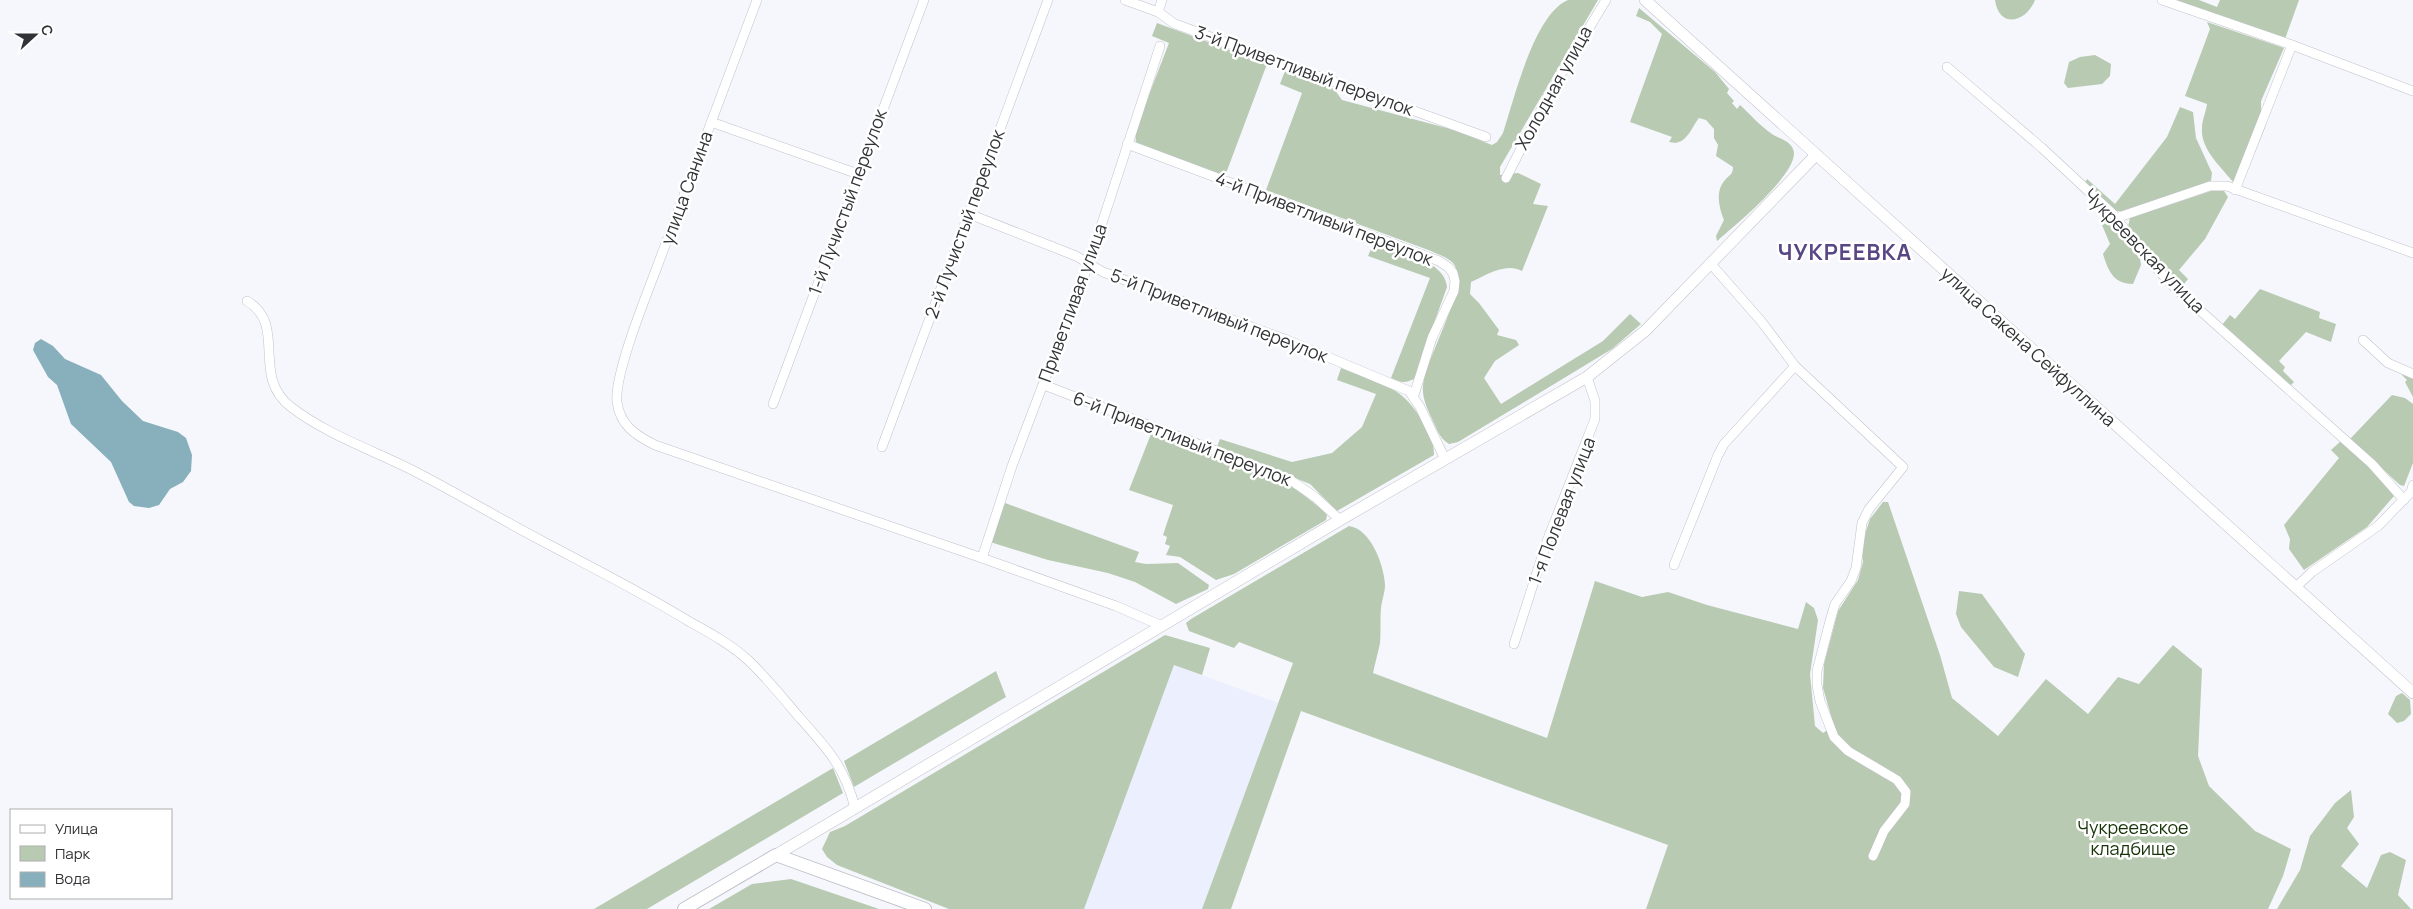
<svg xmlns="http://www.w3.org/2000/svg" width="2413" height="909" font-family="Manrope,sans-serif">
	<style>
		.built { fill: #ebeffe }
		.green { fill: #b8cab1 }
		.water { fill: #88b0bc }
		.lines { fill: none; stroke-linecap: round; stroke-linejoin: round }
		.street-casing { stroke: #c0c2ca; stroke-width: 10 }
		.secondary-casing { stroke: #c0c2ca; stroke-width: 12 }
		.primary-casing { stroke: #c0c2ca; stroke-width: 14 }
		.street { stroke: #fff; stroke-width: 9 }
		.secondary { stroke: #fff; stroke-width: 11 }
		.primary { stroke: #fff; stroke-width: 12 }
		.labels { text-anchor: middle; stroke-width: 5; stroke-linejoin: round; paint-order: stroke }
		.street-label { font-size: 18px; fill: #323336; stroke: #fff }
		.park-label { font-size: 18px; fill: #163307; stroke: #fff }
		.district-label { font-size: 22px; font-weight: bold; letter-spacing: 1px; fill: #594684; stroke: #fff }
	</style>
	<rect width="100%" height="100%" fill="#f5f7fd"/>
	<path class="built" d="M1174,665L1278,703L1202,909H1084Z"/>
	<g class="green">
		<path d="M1568,0H1598L1500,167V175L1518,173L1541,184L1533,204L1548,206L1522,271C1506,262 1486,275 1471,282L1470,294L1479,303L1499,330L1497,335L1516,340L1519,345L1495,361L1484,378L1501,404L1603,341L1630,314L1641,324L1612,349L1458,442L1449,444C1439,438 1437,429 1432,419C1427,408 1422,398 1423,386C1425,357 1473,282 1452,262C1447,257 1437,254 1431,251L1266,190L1302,93L1280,84L1285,71L1334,89L1342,100L1454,130L1492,145L1497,142L1503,133C1514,100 1534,14 1568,0Z"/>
		<path d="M1995,0H2035C2026,23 1999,29 1995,0Z"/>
		<path d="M2176,0H2199L2217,7L2220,0H2299L2285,39Z"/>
		<path d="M1639,8L1715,72L1729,89L1727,93L1734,101L1732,103L1737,109L1740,105C1750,114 1760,126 1772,134C1779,139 1789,140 1793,149C1803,170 1733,227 1717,241L1716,236L1724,220C1719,208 1715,191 1725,180C1729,175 1733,175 1733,167L1716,156L1718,145L1714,138V129L1706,120L1699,118C1691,128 1686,147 1669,142L1672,137L1630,122L1662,34L1650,22L1636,16Z"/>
		<path d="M2207,22L2284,48L2261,101V113L2266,125L2243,182L2234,183C2222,168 2200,149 2202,128C2202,120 2206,112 2207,104L2185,96L2210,29Z"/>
		<path d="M1157,23L1267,64L1225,176L1136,143L1135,131L1169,43L1152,36Z"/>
		<path d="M2095,55L2111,64L2110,76L2102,84L2068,88L2064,83L2069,62L2080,57Z"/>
		<path d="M2180,107L2193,112L2196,138L2212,173L2211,181L2206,185L2125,211H2116L2084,184L2087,179L2115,204L2167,137Z"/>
		<path d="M2214,190L2224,191L2228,197L2205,239L2179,270L2188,279L2181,288L2156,265L2128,227L2130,218Z"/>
		<path d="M2111,219L2139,252L2141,265L2133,284C2113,284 2108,270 2103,254L2110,244L2102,225L2105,221Z"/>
		<path d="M1374,242C1397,251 1445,260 1447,287L1414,379C1404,384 1400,382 1391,378L1430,278L1368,256Z"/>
		<path d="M2260,289L2320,312L2319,318L2336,324L2331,342L2306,332L2279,361L2285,367L2283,371L2294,382L2290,386L2222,325L2230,315L2235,319Z"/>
		<path d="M1341,368C1379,383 1402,385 1423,422C1429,434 1434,442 1434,455L1337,511L1310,484L1217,447L1220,439L1292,462L1332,453L1362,427L1376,394L1337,380Z"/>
		<path d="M2401,374L2413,379V397L2405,382L2407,380Z"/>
		<path d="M2392,395L2405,398L2413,404V463L2404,486L2400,485L2350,439Z"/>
		<path d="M1151,434L1290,484L1325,512L1327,515L1326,520L1234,574L1216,580L1180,557L1166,555L1170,546L1165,544L1167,537L1163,535L1173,505L1129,490Z"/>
		<path d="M2341,441L2375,472L2394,496L2367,527L2304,570L2289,549L2290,539L2284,525L2339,458L2331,450Z"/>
		<path d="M1883,502H1888L1940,655L1952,698L1998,736L2046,679L2088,714L2118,677L2139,684L2173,645L2202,669L2198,756L2209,786L2255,831L2291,849L2283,876L2268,909H1646L1668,845L1301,711L1231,909H1202L1293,663L1239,642L1234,648L1189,631L1186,623L1191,619L1349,526C1371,529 1384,565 1385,585C1385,592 1382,600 1381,608C1380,619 1381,632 1380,643C1378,653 1375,663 1373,673L1547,738L1595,581L1642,597L1668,592L1707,605L1798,629L1806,602L1814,608L1818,620L1810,674L1815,726L1823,733L1834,726L1823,688L1824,664L1838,611L1858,580L1863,562L1861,546L1870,519Z"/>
		<path d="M1005,503L1139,552L1135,562L1146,564L1178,563L1209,585L1208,589L1176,604L1135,582L1108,573L1048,560L990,542Z"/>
		<path d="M1959,591L1982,594L2025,654L2018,677L1994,667L1961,627L1956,614Z"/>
		<path d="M1165,635L1210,648L1202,675L1174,665L1084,909H949L837,865L827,857L822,849L830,832L845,826Z"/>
		<path d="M996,671L1006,697L854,787L844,761Z"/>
		<path d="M2402,693L2410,700L2411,714L2404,721L2397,723L2388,714L2396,696Z"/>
		<path d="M833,768L843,793L647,909H594Z"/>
		<path d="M2351,790L2354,817L2347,828L2359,844L2341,866L2367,888L2381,855L2390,852L2406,860L2398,895L2411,909H2277L2300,870L2310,836L2335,803Z"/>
		<path d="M791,879L879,909H709L752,884Z"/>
	</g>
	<path class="water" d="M41,339L53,346L65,359L101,375L122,401L143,421L178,432L186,438L192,455L191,471L183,482L170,489L159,505L149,508L134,506L129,502L111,462L71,424L57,385L48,377L33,350L35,343Z"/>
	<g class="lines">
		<g class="street-casing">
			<g id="street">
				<path d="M757,0C723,89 690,178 657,267C646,296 614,375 617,402C620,425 635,435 655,445L982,558L1116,606L1162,626"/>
				<path d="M1125,0L1158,12L1175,24L1486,137"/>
				<path d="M2162,0L2292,45L2413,91"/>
				<path d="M1158,12L1162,0"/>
				<path d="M1947,67L2042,148L2113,214L2146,257L2175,288L2372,464L2404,500"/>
				<path d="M711,122L858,174"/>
				<path d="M1127,144L1439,261L1448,267L1453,273L1455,281L1454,291L1432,338L1414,395"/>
				<path d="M1506,178L1548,96L1606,0"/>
				<path d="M2235,190L2292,45"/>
				<path d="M969,214L1076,256L1103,272L1287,340L1409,391L1420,407L1445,459"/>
				<path d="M2116,218L2210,186H2227L2413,253"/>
				<path d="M1711,264L1761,321L1795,366L1903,467L1869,509L1862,523L1856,568L1851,581L1835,604L1830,621L1817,671V685L1820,701L1834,737L1848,751L1897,780L1906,792L1905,804L1884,831L1873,856"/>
				<path d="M247,301C288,325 250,376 291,407C326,434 372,450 412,470C457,493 500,519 544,542C593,568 643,593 690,622C710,633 732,645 749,661C767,678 783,698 799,717C826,747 845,767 855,808"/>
				<path d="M2363,340L2388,363L2413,374"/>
				<path d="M1044,385L1289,479L1315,497L1340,520"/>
				<path d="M773,404L924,0"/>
				<path d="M882,447L1048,0"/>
				<path d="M982,558L1012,466L1089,263L1160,46"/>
				<path d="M1674,565L1718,455L1724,444L1795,366"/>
				<path d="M2296,587L2312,572L2378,526L2411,492L2413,485"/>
				<path d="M1514,644L1547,541L1595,419V401L1587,377"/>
			</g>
		</g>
		<g class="secondary-casing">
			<g id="secondary">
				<path d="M1645,0L2413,693"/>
				<path d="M776,855L1340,520L1587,377L1645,331L1815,156"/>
			</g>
		</g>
		<g class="primary-casing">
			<path id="primary" d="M684,909L776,855L925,909"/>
		</g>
		<use href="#street" class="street"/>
		<use href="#secondary" class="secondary"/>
		<use href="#primary" class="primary"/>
	</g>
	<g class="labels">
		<g class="street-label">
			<text transform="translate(1304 71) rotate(20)" y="6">3-й Приветливый переулок</text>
			<text transform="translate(1554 88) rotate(-61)" y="6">Холодная улица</text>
			<text transform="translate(687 188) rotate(-70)" y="6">улица Санина</text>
			<text transform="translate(848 202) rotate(-70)" y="6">1-й Лучистый переулок</text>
			<text transform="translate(1324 219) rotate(21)" y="6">4-й Приветливый переулок</text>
			<text transform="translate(965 224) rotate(-70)" y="6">2-й Лучистый переулок</text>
			<text transform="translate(2144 251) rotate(46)" y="6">Чукреевская улица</text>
			<text transform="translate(1073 303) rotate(-70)" y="6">Приветливая улица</text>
			<text transform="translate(1219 316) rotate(21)" y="6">5-й Приветливый переулок</text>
			<text transform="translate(2028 347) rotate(42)" y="6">улица Сакена Сейфуллина</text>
			<text transform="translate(1182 439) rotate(21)" y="6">6-й Приветливый переулок</text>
			<text transform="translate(1562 511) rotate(-69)" y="6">1-я Полевая улица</text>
		</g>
		<g class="park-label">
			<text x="2133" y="834">Чукреевское<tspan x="2133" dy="21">кладбище</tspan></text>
		</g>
		<g class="district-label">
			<text x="1845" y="260">ЧУКРЕЕВКА</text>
		</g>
	</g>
	<rect x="10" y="809" width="162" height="90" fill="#ffffff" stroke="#adadaf"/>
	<rect x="20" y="825" width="25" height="8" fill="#ffffff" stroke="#adadaf"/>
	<text x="55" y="834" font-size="15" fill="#323336">Улица</text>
	<rect x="20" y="846" width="25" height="15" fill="#b8cab1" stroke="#adadaf"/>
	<text x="55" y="859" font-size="15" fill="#323336">Парк</text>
	<rect x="20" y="872" width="25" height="15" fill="#88b0bc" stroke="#adadaf"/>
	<text x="55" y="884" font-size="15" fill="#323336">Вода</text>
	<g transform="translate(35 35) rotate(69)" stroke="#ffffff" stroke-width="4" paint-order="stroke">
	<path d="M0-4L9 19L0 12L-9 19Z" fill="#323336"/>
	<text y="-8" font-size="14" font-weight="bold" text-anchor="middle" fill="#323336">С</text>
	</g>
</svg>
